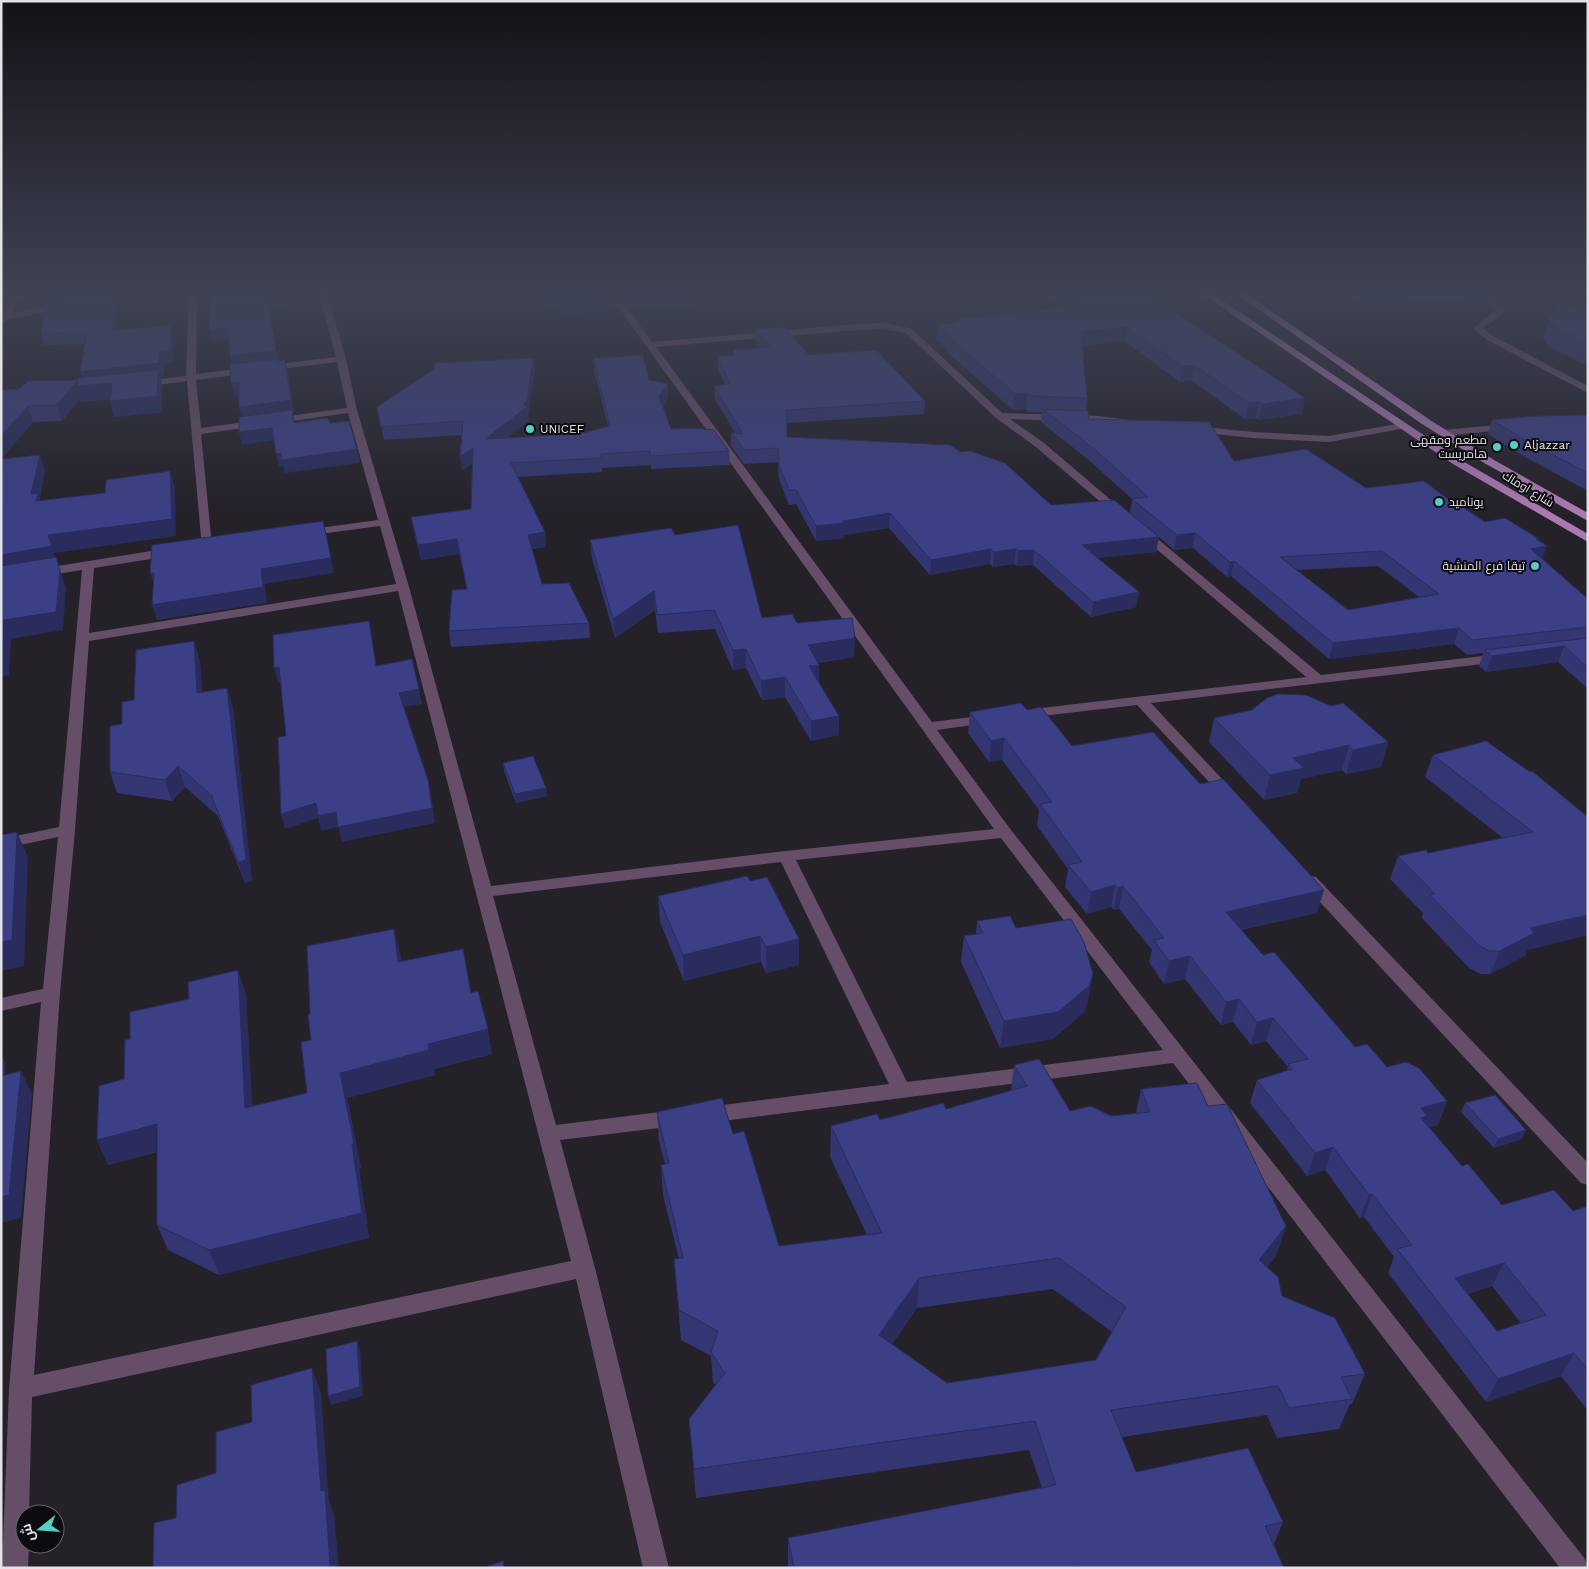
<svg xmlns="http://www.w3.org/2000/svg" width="1589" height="1569" font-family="'Work Sans',Cairo,sans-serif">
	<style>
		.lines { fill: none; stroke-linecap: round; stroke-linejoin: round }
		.street { fill: #664e69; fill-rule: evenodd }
		.primary { fill: #aa79b0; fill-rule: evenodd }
		.wall { fill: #333672; fill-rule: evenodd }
		.shaded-wall { fill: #292c5d }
		.building { fill: #3b3f85; stroke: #292c5d; fill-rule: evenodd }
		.poi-dot { fill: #56cec4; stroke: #0c0b0f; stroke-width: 2 }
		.labels { text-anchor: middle; stroke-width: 4; stroke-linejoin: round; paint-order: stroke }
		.far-poi-label { font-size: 12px; fill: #e3e2e7; stroke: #0c0b0f; text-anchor: start }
		.far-street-label { font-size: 12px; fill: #e3e2e7; stroke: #0c0b0f }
	</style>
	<rect width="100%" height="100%" fill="#242129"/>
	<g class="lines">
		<g class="street">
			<path d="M11,293H19L12,313L66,302L70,305L66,308L9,319L1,323V317Z"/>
			<path d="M189,293H197L196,374L336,357L319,293H327L346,359L357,410L409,587L491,886L786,851L994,829L608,293H616L652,342L857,324L883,323L909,328L912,329L1002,413L1098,416L1129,420V424L1125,425L1098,422L1010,419L1044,443L1125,512L1127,514L1125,516H1117L1036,447L996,418L906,333L883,329L857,330L656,347L932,722L988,715L993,716L995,719L993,722L937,730L1011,830L1585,1559L1588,1568H1560L1173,1063L707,1123L700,1120L697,1115L700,1110L707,1107L889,1084L781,862L493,896L556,1125L676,1110L683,1113L686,1118L683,1123L676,1126L560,1140L595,1268L669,1568H643L576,1279L32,1397L29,1514H25V1544H29L28,1568H2L9,1389L41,1002L1,1011V998L43,989L58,837L1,849V839L59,827L82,570L1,583V575L170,548L174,550L176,552L174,554L170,556L94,568L89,633L396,584L380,526L304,536L298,533L304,530L378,520L348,413L201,434L212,546L210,548H202L187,381L142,387L137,384L142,381L186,376ZM337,362L347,408L201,428L196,380ZM398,591L571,1261L34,1375L60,993L75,830L89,641ZM1001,838L1163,1050L907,1082L796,860Z"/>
			<path d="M1476,293H1486L1506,309L1500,316L1483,328L1493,336L1588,386V393L1487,340L1475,330L1474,328L1497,309Z"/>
			<path d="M1402,423L1406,424V428L1329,442L1253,438L1195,432L1190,429L1195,426L1253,432L1329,436Z"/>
			<path d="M1509,424L1514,427L1513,429L1443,436L1438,433L1443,430Z"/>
			<path d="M1143,529L1147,530L1321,675L1500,654L1507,658L1500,662L1151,703L1237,795L1234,798H1224L1137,705L1024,718L1017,714L1024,710L1306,677L1139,534L1137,532L1139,530Z"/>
			<path d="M1310,876L1316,877L1588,1163V1185L1581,1183L1304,885L1302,881L1304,877Z"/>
		</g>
		<g class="primary">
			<path d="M1201,293H1211L1461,460L1588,534V542L1453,464Z"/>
			<path d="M1235,293H1245L1430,420L1494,460L1588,513V521L1486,464L1422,424Z"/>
		</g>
	</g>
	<g class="wall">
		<path d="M50,293H119L120,296L117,331L170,325L173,336V362L164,363L163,376H160L162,385V412L114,417L110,399L81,402L80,398L62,421L33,422L1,459V390L19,389L78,380L82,378L85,344L44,345L41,333L52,299Z"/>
		<path d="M543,293H613L617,299L618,310L561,314L558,308L544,304Z"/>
		<path d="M619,293H694L696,306L646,310L644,307L630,309Z"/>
		<path d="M1053,293H1146L1302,414L1258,420L1256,418L1245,419L1191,380L1180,382L1124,341L1082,346L1087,398L1086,410L1089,419L1234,461L1366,488L1448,499L1485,522L1538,541L1542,559L1588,599V689L1558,662L1486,672L1479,666L1483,653L1467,655L1454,644L1329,659L1231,576L1227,577L1193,548L1174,550L1159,537L1156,552L1098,558L1139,592L1136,607L1091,617L1033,565L1017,566L1014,564L993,567L990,564L930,575L889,528L844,535V538L816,541L796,504L789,505L779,479L778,462L744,464L731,446V432L735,433L715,399L714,386L725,385L718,369V356L734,355L733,350L761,348L755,341V329L809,355L925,401L924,414L787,423V437L961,452L1051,505L1130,513L1132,499L1091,462L1041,422L1042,412H1029L1026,409L1013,410L947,352V349L936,340L937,325L957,322L958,319L1065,307L1052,298ZM1378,566L1419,597L1348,610L1297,570Z"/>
		<path d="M1348,293H1486L1488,295L1486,303L1405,301L1404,304L1361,303Z"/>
		<path d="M1588,314V366L1550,347L1543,339L1548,321Z"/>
		<path d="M593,358L649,380L668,397L663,406L671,429L729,451L730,465L651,469V465L602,468V472L518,477L545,532L546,547L532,549L542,584L589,623L590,638L451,647L449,631L467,589L459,554L421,560L414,532L411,517L471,509L472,464L462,471V435L384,440L377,407L535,370L528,414L529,421L506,438L579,434L608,426L594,371Z"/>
		<path d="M1588,415V491L1527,458L1488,434L1492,420Z"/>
		<path d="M675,535L762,618L797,623L854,657L818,663L819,682L839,716V735L811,741L785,697L762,700L746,668L733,670L715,629L658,633L655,610L615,638L592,558L590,540Z"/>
		<path d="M194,641L200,661L202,693L233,708L252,881L245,883L218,816L185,787L172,801L117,793L110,772L122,724L134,700Z"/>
		<path d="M1027,710L1072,746L1317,913L1241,930L1263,955L1355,1047L1387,1067L1447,1101L1438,1125L1429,1127L1462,1166L1502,1205L1573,1211L1588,1206V1411L1561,1376L1486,1402L1388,1273L1394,1257L1364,1217L1360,1218L1325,1170L1307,1176L1250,1103L1257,1080L1286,1071L1288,1067L1266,1041L1251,1045L1233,1022L1221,1025L1185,979L1164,984L1149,962L1152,950L1119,909L1114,910L1111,907L1087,914L1065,887L1068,869L1037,826L1039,810L1002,760L989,762L968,733L970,712ZM1492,1286L1521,1323L1497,1331L1468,1294Z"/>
		<path d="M1214,718L1388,742L1381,767L1346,774L1342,770L1301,779L1297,793L1264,800L1209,742Z"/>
		<path d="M1433,755L1588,817V935L1527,950L1525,956L1490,974H1480L1469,968L1422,918L1423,913L1390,879L1398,856L1428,853L1503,838L1425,777Z"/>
		<path d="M503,763L547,796L516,803L504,771Z"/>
		<path d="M750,881L799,939V965L766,973L761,962L684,981L660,922L658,896Z"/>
		<path d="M977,921L1016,928L1088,1001L1084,1012L1053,1039L1000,1048L961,962L964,936L976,934Z"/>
		<path d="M400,954L401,962L471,992L492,1054L434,1069L435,1075L347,1098L361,1169H359L369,1238L219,1275L168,1250L157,1225V1152L108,1165L97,1140L124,1079L130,1039L189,999L246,994L252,1107L307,1093L311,1040L310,1014Z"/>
		<path d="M1014,1065L1070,1111L1111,1116L1136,1113L1141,1089L1208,1106L1286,1226L1276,1256L1267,1267L1282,1296L1365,1374L1352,1404H1350L1339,1429L1277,1438L1267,1415L1122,1437L1136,1472L1283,1522L1274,1544L1284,1568H788V1538L1042,1488L1029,1450L696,1498L689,1419L716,1386L713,1382L711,1356L681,1340L674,1259H679L663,1195L661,1165L665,1164L659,1142L657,1112L733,1134L779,1246L867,1235L830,1157L831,1126L946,1109L1011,1091ZM1053,1289L1112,1332L1096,1360L947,1383L892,1344L917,1308Z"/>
		<path d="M1465,1103L1522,1139L1494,1148L1461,1112Z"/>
	</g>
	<g class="shaded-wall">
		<path d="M50,293H96L53,303Z"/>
		<path d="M116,293H119L120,296L116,343L112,331Z"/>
		<path d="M281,293L284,310L270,311L279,362L232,368L230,356L268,300Z"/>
		<path d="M695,295L696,306L646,310V299Z"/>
		<path d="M643,296L644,307L630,309L629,297Z"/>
		<path d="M617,299L618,310L561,314L560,303Z"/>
		<path d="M170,325L173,336V362L164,363L163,376H160L162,385V412L114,417L110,401L158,376L84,384L80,372L160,351Z"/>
		<path d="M1126,327L1124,341L1079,346L1081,332Z"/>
		<path d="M228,328L231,339L211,341L209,330Z"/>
		<path d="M533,358L535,370L528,414L529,421L487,452L485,439L524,404Z"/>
		<path d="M285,360L288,373L294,413L293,414L295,422L242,420L239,407Z"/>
		<path d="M1194,365L1191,380L1180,382L1182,366Z"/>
		<path d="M78,380L112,383L116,398L81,402L80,398L62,421L57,405Z"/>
		<path d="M239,382L242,395L234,396L231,383Z"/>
		<path d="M668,384V397L660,409L659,396Z"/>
		<path d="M1027,393L1026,409L1013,410L1015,394Z"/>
		<path d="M1305,398L1302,414L1258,420L1262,404Z"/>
		<path d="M1259,402L1256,418L1245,419L1249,403Z"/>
		<path d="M28,406L33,422L1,459V436Z"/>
		<path d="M272,428L275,440L242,445L239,432Z"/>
		<path d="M473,448L475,462L462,471L460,457Z"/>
		<path d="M357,449L360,463L285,473L283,466L279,467L276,454Z"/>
		<path d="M40,455L45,471L40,499L44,510L31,494Z"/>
		<path d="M170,471L175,488L176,536L54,553L58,564L1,574V555L48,535Z"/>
		<path d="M890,513L889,528L844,535V538L816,541V526L843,521Z"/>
		<path d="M323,521L334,573L265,584L267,603L157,620L152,605L261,569Z"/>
		<path d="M545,532L546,547L530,549L528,535Z"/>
		<path d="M1195,533L1193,548L1174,550L1177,535Z"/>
		<path d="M1159,537L1156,552L1080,560L1082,545Z"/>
		<path d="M457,539L459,554L421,560L418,545Z"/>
		<path d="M1536,539H1539L1536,548L1547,546L1542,561L1531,549Z"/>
		<path d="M991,549L990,564L930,575L931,560Z"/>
		<path d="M1016,549L1014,564L993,567L994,552Z"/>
		<path d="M1034,550L1033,565L1017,566L1018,551Z"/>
		<path d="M1234,561L1231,576L1227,577L1230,562Z"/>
		<path d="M60,570L66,588L63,630L11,639L9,675L1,677V657L4,620Z"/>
		<path d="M150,573H154L155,588Z"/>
		<path d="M654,591L655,610L615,638L613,619Z"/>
		<path d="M1139,592L1136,607L1091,617L1093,602Z"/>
		<path d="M1459,628L1454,644L1329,659L1333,643Z"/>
		<path d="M855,638L854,657L808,664V645Z"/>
		<path d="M194,641L200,661L203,713L197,693Z"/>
		<path d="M1564,646L1558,662L1486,672L1492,656Z"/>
		<path d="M746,649V668L733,670V650Z"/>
		<path d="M819,665V684L809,666Z"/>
		<path d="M279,667L282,682H278L274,668Z"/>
		<path d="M785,677V697L762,700L761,681Z"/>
		<path d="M227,688L233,708L252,881L245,883L238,862Z"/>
		<path d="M419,689L422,704L402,707L399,693Z"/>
		<path d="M839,716V735L811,741V721Z"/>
		<path d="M1004,738L1002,760L989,762L991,741Z"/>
		<path d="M1388,742L1381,767L1346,774L1353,750Z"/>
		<path d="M1349,745L1342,770L1301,779L1297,793L1264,800L1270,775L1293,758Z"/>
		<path d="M178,766L185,787L172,801L165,780Z"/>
		<path d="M428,780L431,794L435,823L342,842L338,827L321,831L318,818L285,829L281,814L316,803Z"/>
		<path d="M546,788L547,796L516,803L515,794Z"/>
		<path d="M17,832L28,857L24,966L1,971V942Z"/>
		<path d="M1115,885L1111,907L1087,914L1091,892Z"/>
		<path d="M1123,886L1119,909L1114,910L1118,888Z"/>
		<path d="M1324,890L1317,913L1220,934L1226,912Z"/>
		<path d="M1588,915V935L1527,950L1525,956L1490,974L1500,951L1530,928Z"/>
		<path d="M394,929L400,954L404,986L398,962Z"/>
		<path d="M760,936L761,962L684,981L683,955Z"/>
		<path d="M799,939V965L766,973V947Z"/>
		<path d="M1190,956L1185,979L1164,984L1169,961Z"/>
		<path d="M238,970L246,994L254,1133L245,1108Z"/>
		<path d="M1093,974L1088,1001L1084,1012L1053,1039L1000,1048L1004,1021Z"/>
		<path d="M1239,999L1233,1022L1221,1025L1226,1002Z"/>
		<path d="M1273,1018L1266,1041L1251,1045L1257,1022Z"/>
		<path d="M488,1029L492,1054L434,1069L435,1075L347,1098L361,1169H359L369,1238L219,1275L209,1250L352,1144L340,1073L428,1044Z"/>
		<path d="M1,1054L6,1063L3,1101L1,1097Z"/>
		<path d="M21,1071L32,1094L21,1218L1,1223V1197Z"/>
		<path d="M1447,1101L1438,1125L1422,1129L1421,1108Z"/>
		<path d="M157,1124L167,1149L108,1165L97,1140Z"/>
		<path d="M1526,1130L1522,1139L1494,1148L1498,1139Z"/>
		<path d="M1333,1147L1325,1170L1307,1176L1315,1153Z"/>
		<path d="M1372,1194L1364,1217L1360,1218L1369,1195Z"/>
		<path d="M1286,1226L1276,1256L1249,1290L1259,1260Z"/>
		<path d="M1504,1263L1492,1286L1444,1302L1455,1278Z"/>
		<path d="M919,1278L917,1308L877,1364L879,1335Z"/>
		<path d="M357,1341L360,1350L363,1396L331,1405L328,1396Z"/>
		<path d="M1574,1353L1561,1376L1486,1402L1498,1379Z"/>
		<path d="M312,1368L321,1393L329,1501L334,1514L339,1568H331L330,1566L321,1491Z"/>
	</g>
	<g class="building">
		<path d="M79,293H116L112,331L170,325V350L160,351L159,363L80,372L87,332L41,333L47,300Z"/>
		<path d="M211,293H281L282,299L268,300L276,351L230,356L228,328L209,330Z"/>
		<path d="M545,293H613L617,299L560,303L557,297Z"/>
		<path d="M626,293H694L695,295L646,299L643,296L629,297Z"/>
		<path d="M1068,293H1146L1305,398L1262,404L1259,402L1249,403L1194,365L1182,366L1126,327L1081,332L1087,398L1031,396L1027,393L1015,394L948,337H951L937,325L961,322L958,319L1084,305Z"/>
		<path d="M1361,293H1404L1406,295H1363Z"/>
		<path d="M1426,293H1486L1488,295Z"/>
		<path d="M1561,301L1588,314V344L1556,328L1548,321Z"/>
		<path d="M784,327L809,355L876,350L925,401L787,410V437L950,445L961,452L970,451L1005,463L1051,505L1114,500L1159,537L1082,545L1139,592L1093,602L1034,550L1018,551L1016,549L994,552L991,549L931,560L890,513L843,521L844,523L816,526L796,490H789L779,465L778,448L744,450L731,432L743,434L714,386L730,384L718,356L736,355L733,350L771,347L755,329Z"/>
		<path d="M643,355L649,380L668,384L659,396L671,429L692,428L714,430L729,451L650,456V451L601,454V458L511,463L545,532L528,535L542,584L569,583L589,623L449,631L452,590L467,589L457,539L418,545L411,517L471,509L473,448L460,457L463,421L381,427L377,407L434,369L435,363L533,358L527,400L524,404L527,407L485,439L579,434L610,426L593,358Z"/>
		<path d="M277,359L278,361L285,360L291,400L239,407V382L231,383L230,364Z"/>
		<path d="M158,370L157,396L110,401L112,383L77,386L78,380L57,405L28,406L1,436V390L19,389L29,381L78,380V378Z"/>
		<path d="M1043,409L1088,411L1089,419L1209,422L1234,461L1306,449L1366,488L1424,481L1448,499H1451L1485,522L1505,518L1539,539H1536L1547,546L1531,549L1588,599V627L1472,640L1459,628L1333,643L1234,561L1230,562L1195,533L1177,535L1132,499L1148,497L1093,448ZM1382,551L1439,594L1348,610L1280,557Z"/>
		<path d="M292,410L294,423L328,418L330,423L349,421L357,449L282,460L281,453L276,454L272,428L239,432V417Z"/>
		<path d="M1588,415V473L1532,444L1492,420L1538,416Z"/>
		<path d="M40,455L31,494L38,493L36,501L105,493L106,480L170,471L172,519L48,535L52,546L1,555V459Z"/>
		<path d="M323,521L331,558L261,569L263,587L152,605L154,573H150L152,545Z"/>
		<path d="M738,525L762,618L792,614L797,623L852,618L855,638L808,645L819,665L809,666L839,716L811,721L785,677L761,681L746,649L733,650L714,610L657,615L654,591L613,619L590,540L671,528L675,535Z"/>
		<path d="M56,557L60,570L56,612L4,620L2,657H1V566Z"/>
		<path d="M369,621L376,666L412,659L419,689L399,693L428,780L432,808L338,827L336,812L318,816L316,803L281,814L278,737L286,736L279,667L274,668L273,635Z"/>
		<path d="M1588,638V668L1564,646L1492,656L1484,650Z"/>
		<path d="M194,641L197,693L227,688L246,860L238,862L211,795L178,766L165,780L110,772V726L122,724V702L134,700L136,650Z"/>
		<path d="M1278,694L1306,695L1331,706L1343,703L1388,742L1353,750L1349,745L1293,758L1304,768L1270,775L1214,718L1252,710L1267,698Z"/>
		<path d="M1021,703L1027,710L1041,707L1072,746L1153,732L1200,784L1223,779L1324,890L1226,912L1263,955L1274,952L1355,1047L1367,1044L1387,1067L1406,1062L1419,1068L1447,1101L1421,1108L1427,1116L1421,1118L1462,1166L1468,1164L1502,1205L1554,1190L1573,1211L1588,1206V1370L1574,1353L1498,1379L1397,1249L1412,1245L1372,1194L1369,1195L1333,1147L1315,1153L1257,1080L1292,1069L1288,1064L1308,1059L1273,1018L1257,1022L1239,999L1226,1002L1190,956L1169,961L1154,940L1164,938L1123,886L1118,888L1115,885L1091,892L1068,865L1082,862L1040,804L1052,802L1004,738L991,741L970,712ZM1504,1263L1546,1315L1497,1331L1455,1278Z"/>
		<path d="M1486,741L1530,772L1532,771L1588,817V915L1530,928L1534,933L1500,951H1489L1478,945L1430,895L1435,894L1398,856L1426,850L1428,853L1533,832L1433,755Z"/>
		<path d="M533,756L546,788L515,794L503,763Z"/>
		<path d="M17,832L12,940L1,942V835Z"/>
		<path d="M747,876L750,881L767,877L799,939L766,947L760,936L683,955L658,896Z"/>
		<path d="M1010,916L1016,928L1071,919L1084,942L1093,974L1089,986L1058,1012L1004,1021L964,936L983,933L977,921Z"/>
		<path d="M394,929L398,962L463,949L471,993L478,991L488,1029L428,1044L429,1050L340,1073L354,1144H352L362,1213L209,1250L157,1225V1124L97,1140L99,1086L124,1079L125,1040L130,1039V1012L189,999L188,982L238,970L245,1108L307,1093L301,1042L311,1040L308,1015L310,1014L307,946Z"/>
		<path d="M1039,1059L1070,1111L1091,1106L1111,1116L1150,1112L1141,1089L1197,1083L1208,1106L1227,1104L1286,1226L1259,1260L1278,1277L1282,1296L1335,1318L1365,1374L1341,1377L1352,1399L1289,1408L1278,1386L1111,1410L1136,1472L1248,1448L1283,1522L1265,1526L1284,1568H1077V1567L1073,1568H794L788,1538L1056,1485L1035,1421L694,1469L689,1419L725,1373L711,1352L718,1331L679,1310L674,1259L683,1258L661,1165L669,1163L657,1112L722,1098L733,1134L744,1131L779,1246L882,1233L831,1126L877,1114L880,1120L943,1103L946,1109L1027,1086L1014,1065ZM1059,1258L1126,1307L1096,1360L947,1383L879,1335L919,1278Z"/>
		<path d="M21,1071L9,1195L1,1197V1076Z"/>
		<path d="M1495,1095L1526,1130L1498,1139L1465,1103Z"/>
		<path d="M357,1341L360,1387L328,1396L326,1349Z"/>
		<path d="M312,1368L321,1491L325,1490L330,1566L336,1564V1568H153L154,1523L176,1518L177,1485L216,1473V1432L252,1422L251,1385Z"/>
		<path d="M503,1561L504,1568H483Z"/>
	</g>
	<linearGradient id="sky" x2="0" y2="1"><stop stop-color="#141217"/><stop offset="0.57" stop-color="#3f4354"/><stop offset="1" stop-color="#3f4354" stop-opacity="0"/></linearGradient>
	<rect width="1589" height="513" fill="url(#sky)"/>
	<g class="poi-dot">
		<circle cx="530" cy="429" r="5"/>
		<circle cx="1514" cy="445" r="5"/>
		<circle cx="1497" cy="447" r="5"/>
		<circle cx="1439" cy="502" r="5"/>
		<circle cx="1535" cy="566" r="5"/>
	</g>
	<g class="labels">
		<g class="far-poi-label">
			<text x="540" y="433">UNICEF</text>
			<text x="1487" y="444" text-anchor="end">مطعم ومقهى<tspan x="1487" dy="14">هامريست</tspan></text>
			<text x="1524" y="449">Aljazzar</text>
			<text x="1449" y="506">يوناميد</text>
			<text x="1525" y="570" text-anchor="end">تيقا فرع المنشية</text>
		</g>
		<g class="far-street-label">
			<text transform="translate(1528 489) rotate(31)" y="4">شارع اوماك</text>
		</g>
	</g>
	<rect width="1589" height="1569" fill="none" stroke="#e3e2e7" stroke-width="5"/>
	<g transform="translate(40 1529) rotate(253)"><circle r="24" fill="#0c0b0f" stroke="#626165"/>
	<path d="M0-4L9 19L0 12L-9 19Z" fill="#56cec4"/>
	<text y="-8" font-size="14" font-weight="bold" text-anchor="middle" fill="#e3e2e7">ش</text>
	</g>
</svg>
